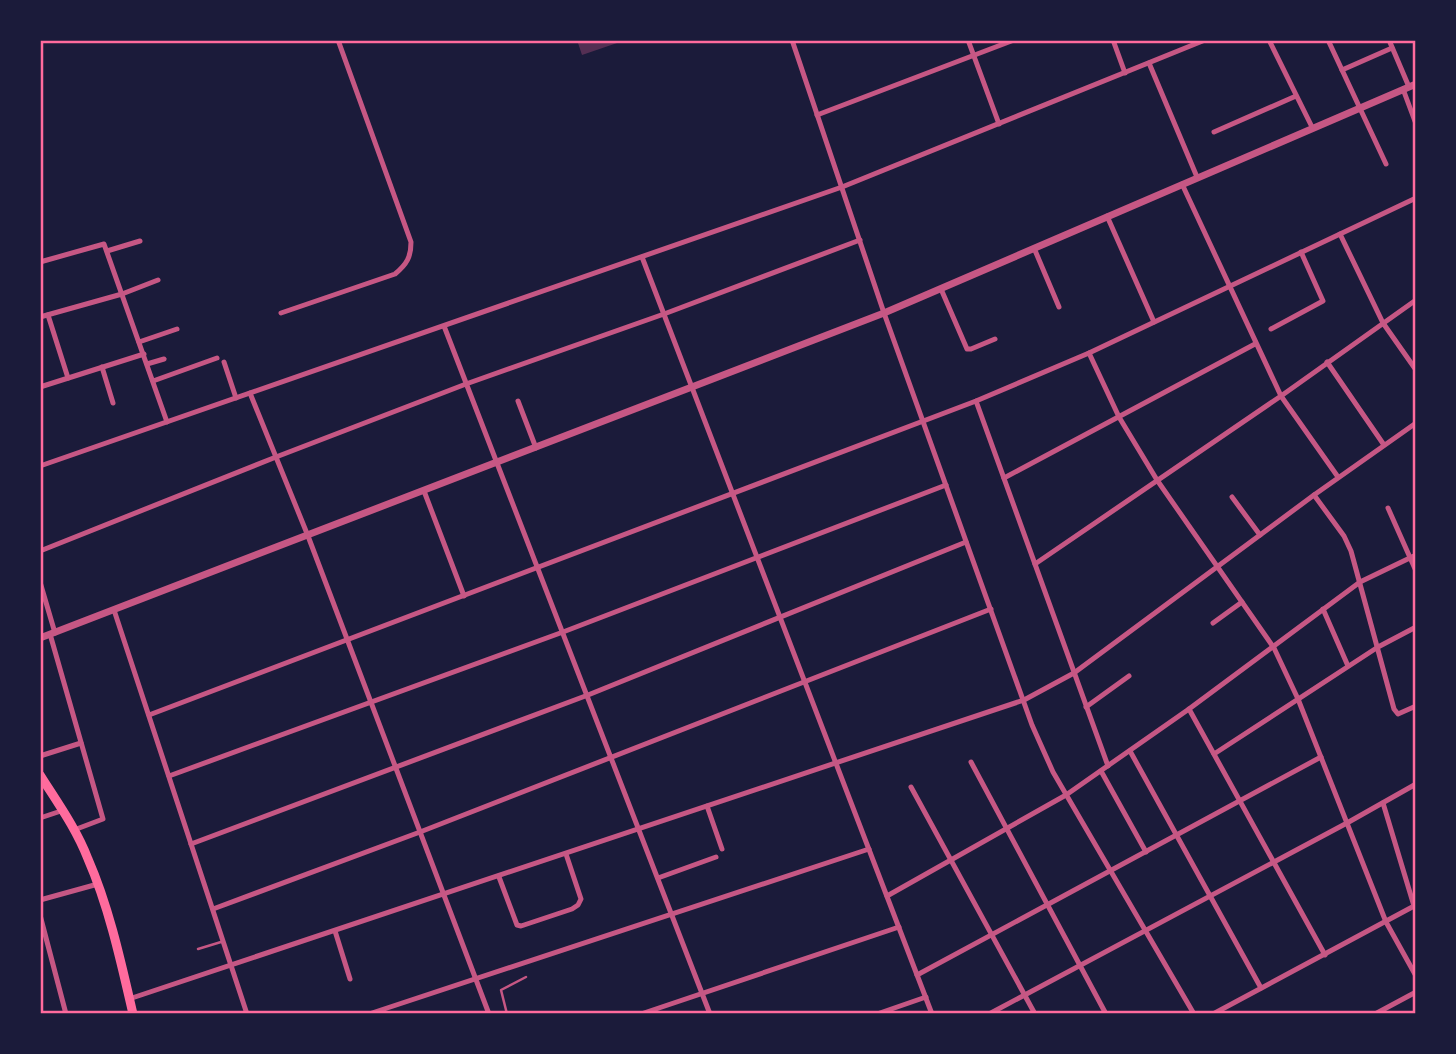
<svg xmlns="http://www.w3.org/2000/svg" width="1456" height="1054" font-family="Rubik,sans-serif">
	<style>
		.building { fill: #542f53 }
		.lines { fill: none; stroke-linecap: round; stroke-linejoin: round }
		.service { stroke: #c65784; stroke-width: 2.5 }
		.minor { stroke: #c65784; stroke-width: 5 }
		.tertiary { stroke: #c65784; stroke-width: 7 }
		.primary { stroke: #ff6b9d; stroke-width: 9 }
		.neatline { fill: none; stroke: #ff6b9d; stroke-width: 2.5 }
	</style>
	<rect width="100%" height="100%" fill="#1b1b3a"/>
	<path class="building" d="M577,40H620V42L582,55Z"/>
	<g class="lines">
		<g class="service">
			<path d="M198,949L221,942"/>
			<path d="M507,1014L501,990L526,977"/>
		</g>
		<g class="minor">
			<path d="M792,40L884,313L1032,725L1053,772L1194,1014"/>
			<path d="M968,40L999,124"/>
			<path d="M1113,40L1125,73"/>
			<path d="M1269,40L1312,127"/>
			<path d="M1328,40L1386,164"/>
			<path d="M1389,40L1409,87"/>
			<path d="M1149,63L1197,177"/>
			<path d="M1342,70L1392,48"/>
			<path d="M1403,89L1416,124"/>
			<path d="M817,115L1014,40"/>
			<path d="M1214,132L1296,96"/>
			<path d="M1182,184L1281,396L1338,477"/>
			<path d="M1107,216L1154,322"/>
			<path d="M1340,234L1383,323L1416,370"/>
			<path d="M1034,248L1059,307"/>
			<path d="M107,251L140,241"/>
			<path d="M642,257L932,1014"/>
			<path d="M40,262L104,244L167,422"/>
			<path d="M941,289L967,349H971L995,339"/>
			<path d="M281,313L395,274C407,264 411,257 411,242L338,40"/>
			<path d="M48,315L68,378"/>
			<path d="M40,317L122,294L158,280"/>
			<path d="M444,326L710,1014"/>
			<path d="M1271,329L1323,301L1301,252"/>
			<path d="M139,342L177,329"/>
			<path d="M1089,353L1119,417L1157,480L1274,648L1298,699L1386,922L1416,976"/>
			<path d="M224,362L236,398"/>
			<path d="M1327,362L1384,445"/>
			<path d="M147,364L164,359"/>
			<path d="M102,367L113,403"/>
			<path d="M153,381L217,358"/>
			<path d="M40,387L144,354"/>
			<path d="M250,393L308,536L489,1014"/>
			<path d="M518,401L536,448"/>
			<path d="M976,401L1108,766"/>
			<path d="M40,466L842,187L1205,40"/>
			<path d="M1004,478L1255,344"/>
			<path d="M424,491L464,596"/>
			<path d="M1314,495L1344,536L1351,551L1394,709L1398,714L1416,706"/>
			<path d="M1232,497L1260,535"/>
			<path d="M1388,508L1416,571"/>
			<path d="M40,551L276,457L466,384L664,314L860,240"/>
			<path d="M1035,564L1281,396L1416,300"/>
			<path d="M40,582L55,633"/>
			<path d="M1323,609L1348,666"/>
			<path d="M114,610L247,1014"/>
			<path d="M1213,623L1242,602"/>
			<path d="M50,634L103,819L74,830"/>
			<path d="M1086,707L1129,676"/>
			<path d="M1189,709L1325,955"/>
			<path d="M149,715L976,401L1089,353L1416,198"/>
			<path d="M1130,751L1261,988"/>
			<path d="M1214,754L1378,647L1416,627"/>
			<path d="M40,756L81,743"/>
			<path d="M971,762L1106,1014"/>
			<path d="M1101,771L1146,852"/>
			<path d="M169,776L563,632L946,485"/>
			<path d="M911,787L1035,1014"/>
			<path d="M1383,803L1414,906"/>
			<path d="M707,806L722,849"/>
			<path d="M40,818L64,810"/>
			<path d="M191,844L588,695L966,542"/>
			<path d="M499,877L517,925L521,926L572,909L578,905L581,899L566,854"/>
			<path d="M658,878L716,857"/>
			<path d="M887,896L1066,795L1189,709L1360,582L1416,555"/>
			<path d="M40,900L98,884"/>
			<path d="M213,909L420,832L991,609"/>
			<path d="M40,915L66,1014"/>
			<path d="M335,931L350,979"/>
			<path d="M917,975L1321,757"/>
			<path d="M129,999L1024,700L1074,673L1314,495L1416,423"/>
			<path d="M369,1014L869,849"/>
			<path d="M641,1014L899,927"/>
			<path d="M877,1014L926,997"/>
			<path d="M989,1014L1347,823L1416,784"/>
			<path d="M1213,1014L1416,905"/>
			<path d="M1375,1014L1416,992"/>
		</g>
		<path class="tertiary" d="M40,638L884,313L1416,84"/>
		<path class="primary" d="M40,775C57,802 76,828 88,859C109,907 121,962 133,1014"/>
	</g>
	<rect width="1456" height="1054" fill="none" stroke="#1b1b3a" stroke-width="84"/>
	<rect x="42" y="42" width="1372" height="970" class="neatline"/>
</svg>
